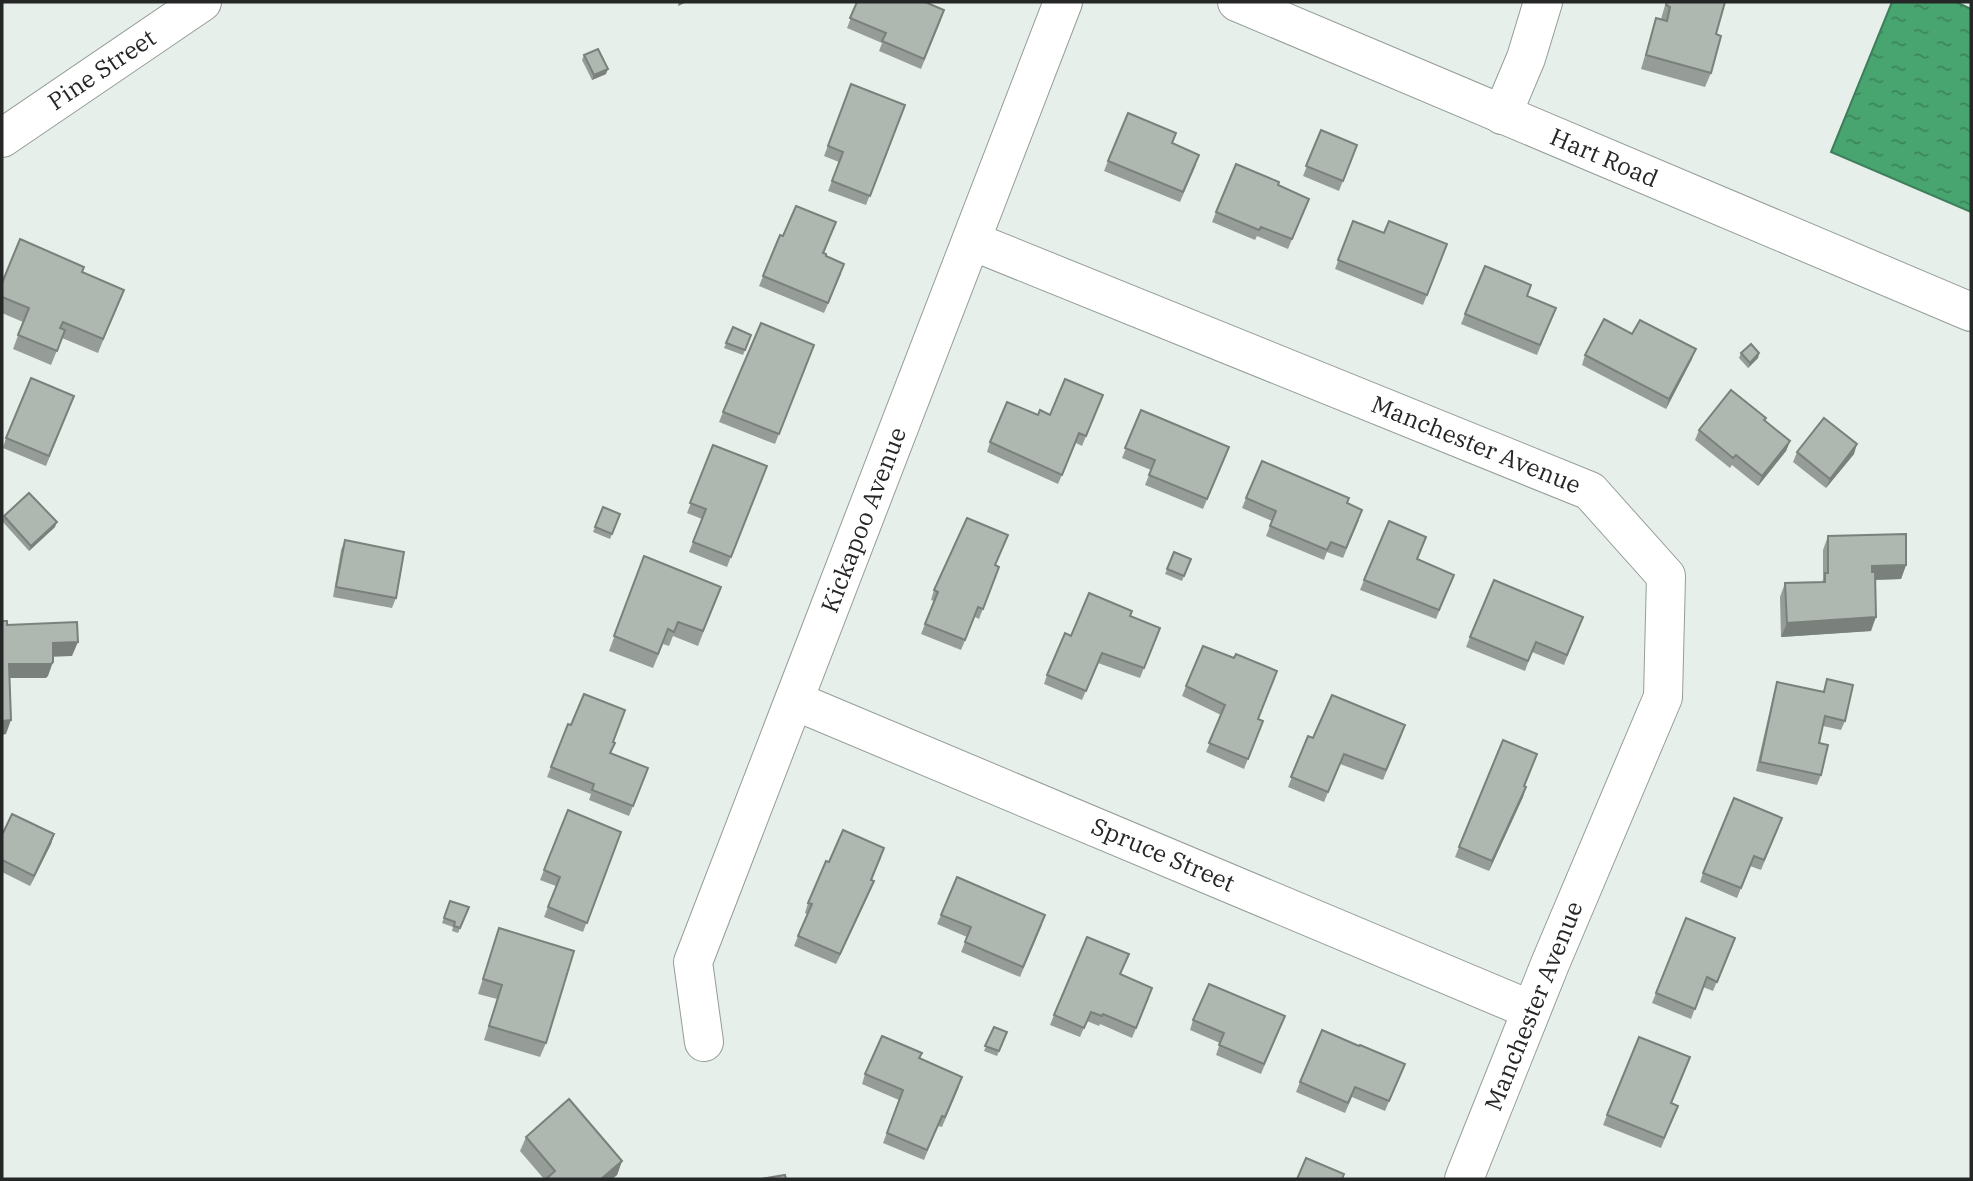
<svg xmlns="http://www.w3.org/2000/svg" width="1973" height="1181" font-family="'IBM Plex Serif',serif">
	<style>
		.water { fill: url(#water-ripples); stroke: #3d7f5a; stroke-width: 2 }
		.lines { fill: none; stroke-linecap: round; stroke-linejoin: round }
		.street-casing { stroke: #959d98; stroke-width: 40 }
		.secondary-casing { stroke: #959d98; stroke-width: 40 }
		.street { stroke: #fff; stroke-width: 38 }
		.secondary { stroke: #fff; stroke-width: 38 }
		.wall { fill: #969d98 }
		.shaded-wall { fill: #7a807c }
		.building { fill: #afb7b1; stroke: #7a807c; stroke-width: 2 }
		.labels { text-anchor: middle; stroke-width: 5; stroke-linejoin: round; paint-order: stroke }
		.street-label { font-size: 24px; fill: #242725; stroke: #fff }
	</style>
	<defs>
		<pattern id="water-ripples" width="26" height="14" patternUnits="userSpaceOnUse" patternTransform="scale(1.75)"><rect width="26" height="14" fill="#48a570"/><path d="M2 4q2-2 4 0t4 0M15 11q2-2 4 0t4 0" fill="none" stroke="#3c865c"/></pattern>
	</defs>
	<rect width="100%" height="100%" fill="#e6efe9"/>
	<path class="water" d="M1892,2H1956L1971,9V212L1831,152Z"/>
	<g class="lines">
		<g class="street-casing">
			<g id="street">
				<path d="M1502,115L1526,58L1543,2"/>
				<path d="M972,241L1590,491L1666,576L1663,697L1550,964L1464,1179"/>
				<path d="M795,701L1531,1010"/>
				<path d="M704,1042L693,962L1063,2"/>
			</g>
		</g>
		<g class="secondary-casing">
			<g id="secondary">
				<path d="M1237,2L1971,312"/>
				<path d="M2,138L202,2"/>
			</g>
		</g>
		<use href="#street" class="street"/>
		<use href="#secondary" class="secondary"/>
	</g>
	<g class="wall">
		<path d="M857,2L941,20L921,69L879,51L882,43L847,28Z"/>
		<path d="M1666,2H1725L1716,34L1711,73L1705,87L1641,69L1656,18L1661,19Z"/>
		<path d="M584,55L606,74L592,80L582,60Z"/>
		<path d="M851,84L905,105L866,205L828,191L839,162L824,156Z"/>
		<path d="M1321,130L1357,145L1339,191L1303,176Z"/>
		<path d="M1172,143L1196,165L1180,202L1104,171L1108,161Z"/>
		<path d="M1278,185L1309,199L1288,249L1257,236L1255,240L1212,222L1216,212Z"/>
		<path d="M1353,221L1384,233L1447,244L1423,305L1335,269Z"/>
		<path d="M832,232L824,253L841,274L824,313L759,286L780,235L783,236Z"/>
		<path d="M82,273L124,290L98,353L62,338L51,365L13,349L23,322L2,313V283Z"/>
		<path d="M1556,308L1537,355L1461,324L1465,314Z"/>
		<path d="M733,327L751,335L743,355L724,348Z"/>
		<path d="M1632,334L1692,359L1666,409L1582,365L1585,355Z"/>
		<path d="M814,345L775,444L719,422L723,412Z"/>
		<path d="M1741,353H1759L1758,358L1748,368L1739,358Z"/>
		<path d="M1103,395L1082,446L1076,443L1058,484L987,452L990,442L1038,415H1050Z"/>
		<path d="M74,396L46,466L3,448L6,438Z"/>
		<path d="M1141,410L1225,457L1203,509L1145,485L1151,470L1122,458Z"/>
		<path d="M1766,418L1765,421L1790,441L1786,451L1758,486L1732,465L1730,468L1695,440L1699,430Z"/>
		<path d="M713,445L767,466L727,567L689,552L702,519L687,513Z"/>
		<path d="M1797,452L1854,454L1826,488L1793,462Z"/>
		<path d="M1246,498L1347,503L1359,520L1343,558L1327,552L1324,560L1266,536L1272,521L1242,508Z"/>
		<path d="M603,507L620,514L610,539L593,532Z"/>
		<path d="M4,516L55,527L29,551L2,521Z"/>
		<path d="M1828,536L1906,565L1901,579L1876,580L1871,631L1781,637L1780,597L1785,583L1822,582L1823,579V550Z"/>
		<path d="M345,540L396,598L392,608L333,597L341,550Z"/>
		<path d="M1174,552L1191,559L1182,581L1165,574Z"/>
		<path d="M644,556L721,587L698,646L673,636L669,646L663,644L653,668L609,651Z"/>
		<path d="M1417,559L1454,575L1436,619L1360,590L1364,580Z"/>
		<path d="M996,565L999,567L979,619L975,617L961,650L921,634L934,601L931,600L934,590Z"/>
		<path d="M1130,616L1160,628L1140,678L1098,663L1082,700L1044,684L1047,675L1071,636Z"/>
		<path d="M1583,617L1564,665L1532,652L1525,671L1466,647L1470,637Z"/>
		<path d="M1827,679L1845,721L1841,730L1823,726L1819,743L1821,775L1817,785L1756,771L1774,692L1777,682L1823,692Z"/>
		<path d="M1186,686L1263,721L1244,769L1206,752L1221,715L1182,696Z"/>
		<path d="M568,724L613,742L611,753L648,768L629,816L589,800L591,794L547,777Z"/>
		<path d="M1402,735L1383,780L1340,764L1324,802L1288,787L1308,736L1313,738Z"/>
		<path d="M1525,787L1523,797L1489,871L1455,857L1459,847Z"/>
		<path d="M568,810L621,832L583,932L544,917L556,886L540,880Z"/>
		<path d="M1779,827L1761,870L1750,866L1737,898L1700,882L1703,873Z"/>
		<path d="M54,834L51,844L30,886L2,872V835Z"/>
		<path d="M881,858L871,880L874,881L870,891L836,964L794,946L807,914L805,913L808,903L829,862Z"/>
		<path d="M450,901L469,907L458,933L452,931L453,927L442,923Z"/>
		<path d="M941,915L1042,925L1020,977L961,952L967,937L937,924Z"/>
		<path d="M1686,918L1735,938L1713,991L1703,987L1691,1019L1652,1003Z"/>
		<path d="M499,928L546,1043L540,1057L484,1040L497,999L478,994Z"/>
		<path d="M1121,974L1149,998L1132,1038L1100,1024L1099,1026L1087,1021L1080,1037L1050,1025L1054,1015Z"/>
		<path d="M1193,1020L1281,1026L1261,1074L1216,1055L1220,1043L1190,1030Z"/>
		<path d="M994,1027L1007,1032L997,1056L984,1051Z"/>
		<path d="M1359,1046L1401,1073L1385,1111L1352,1097L1345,1113L1296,1092L1300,1082Z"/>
		<path d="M919,1059L959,1087L942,1127L938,1126L924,1160L883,1143L899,1100L862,1084L865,1074Z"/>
		<path d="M1671,1103L1678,1106L1661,1148L1603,1125L1607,1115Z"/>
		<path d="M526,1137L622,1161L617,1175L612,1179H544L520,1151Z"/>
	</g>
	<g class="shaded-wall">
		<path d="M679,2H687L678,6Z"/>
		<path d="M608,69L606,74L592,80L594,75Z"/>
		<path d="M1696,349L1692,359L1666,409L1669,399Z"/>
		<path d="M1759,353L1758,358L1748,368L1750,363Z"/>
		<path d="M1790,441L1786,451L1758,486L1762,476Z"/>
		<path d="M1857,444L1854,454L1826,488L1830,479Z"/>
		<path d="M57,522L55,527L29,551L31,546Z"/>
		<path d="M1906,565L1901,579L1867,580L1872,566Z"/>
		<path d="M1876,617L1871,631L1781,637L1787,623Z"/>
		<path d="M78,642L72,656L47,657L53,643Z"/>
		<path d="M53,662L48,676L46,678H4L9,664Z"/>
		<path d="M11,720L6,734L2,735V721Z"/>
		<path d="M1526,787L1523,797L1489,871L1492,861Z"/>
		<path d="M54,834L51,844L30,886L34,876Z"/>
		<path d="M874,881L870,891L836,964L840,954Z"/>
		<path d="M622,1161L617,1175L612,1179H601Z"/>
	</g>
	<g class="building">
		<path d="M857,2H925L944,10L924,59L882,41L886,33L850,18Z"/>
		<path d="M1667,2H1725L1716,34L1721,36L1711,73L1646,55L1656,18L1667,21L1670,7L1666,5Z"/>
		<path d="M598,49L608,69L594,75L584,55Z"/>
		<path d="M851,84L905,105L870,196L832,181L843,152L828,146Z"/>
		<path d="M1128,113L1176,133L1172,143L1199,155L1183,192L1108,161Z"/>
		<path d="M1321,130L1357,145L1343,181L1306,166Z"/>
		<path d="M1236,164L1279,182L1278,185L1309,199L1292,239L1261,227L1259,230L1216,212Z"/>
		<path d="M796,206L836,222L823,253L826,254V256L844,264L828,303L763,276L780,235L783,236Z"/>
		<path d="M1353,221L1384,233L1389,221L1447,244L1427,295L1338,260Z"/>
		<path d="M20,239L84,267L82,272L124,290L103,339L63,322L60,328L65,330L57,351L18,335L29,308L2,297V283Z"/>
		<path d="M1485,266L1531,285L1527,296L1556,308L1540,345L1465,314Z"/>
		<path d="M1604,319L1632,334L1640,320L1696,349L1669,399L1585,355Z"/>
		<path d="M761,323L814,345L779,434L723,412Z"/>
		<path d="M733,327L751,335L745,350L726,343Z"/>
		<path d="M1751,344L1759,353L1750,363L1741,353Z"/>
		<path d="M31,378L74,396L49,456L6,438Z"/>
		<path d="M1065,379L1103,395L1086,436L1079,433L1062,475L990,442L1007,402L1038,415L1040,410L1050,415Z"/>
		<path d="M1731,390L1766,418L1764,420L1790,441L1762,476L1736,455L1733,458L1699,430Z"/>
		<path d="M1141,410L1229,447L1207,499L1149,475L1155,460L1125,448Z"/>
		<path d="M1824,418L1857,444L1830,479L1797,452Z"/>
		<path d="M713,445L767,466L731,557L693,542L706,509L690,503Z"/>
		<path d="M1262,461L1349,498L1347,503L1362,510L1346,548L1331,542L1327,550L1270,526L1276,511L1246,498Z"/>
		<path d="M29,493L57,522L31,546L4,516Z"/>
		<path d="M603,507L620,514L612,534L595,527Z"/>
		<path d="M967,518L1008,535L995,565L999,567L983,609L978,607L965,640L925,624L938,592L934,590Z"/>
		<path d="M1389,521L1426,537L1417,559L1454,575L1439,610L1364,580Z"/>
		<path d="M1906,534V565L1872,566V572H1875L1876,617L1787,623L1785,583L1825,582V573H1828V536Z"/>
		<path d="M345,540L404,552L396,598L336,587Z"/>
		<path d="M1174,552L1191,559L1184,576L1167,569Z"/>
		<path d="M644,556L721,587L703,631L678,622L674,632L668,629L658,654L614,636Z"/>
		<path d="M1494,580L1583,617L1567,655L1536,642L1528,661L1470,637Z"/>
		<path d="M1089,593L1132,611L1130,616L1160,628L1144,668L1102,653L1086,691L1047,675L1065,633L1071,636Z"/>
		<path d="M2,621H7V625L77,622L78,642L53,643V662L51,664H9L11,720L2,721Z"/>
		<path d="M1203,646L1234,658L1236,654L1277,671L1258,719L1263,721L1248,759L1209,743L1225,705L1186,686Z"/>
		<path d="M1827,679L1853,685L1845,721L1825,716L1819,743L1828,745L1821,775L1760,762L1777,682L1824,692Z"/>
		<path d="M584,694L625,710L613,742L615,743L610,753L648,768L633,806L592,790L594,784L551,767L568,724L571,725Z"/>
		<path d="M1332,695L1405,725L1386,770L1344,754L1328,792L1291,777L1308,736L1313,738Z"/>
		<path d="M1503,740L1537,754L1524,786L1526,787L1492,861L1459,847Z"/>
		<path d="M1734,798L1782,818L1764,860L1754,856L1741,888L1703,873Z"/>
		<path d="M568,810L621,832L587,923L548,907L560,877L544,870Z"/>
		<path d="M12,814L54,834L34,876L2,860V835Z"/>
		<path d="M843,830L884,848L871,880L874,881L840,954L798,936L812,904L808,903L826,861L829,862Z"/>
		<path d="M957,877L1045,915L1023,967L965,942L971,927L941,915Z"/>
		<path d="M450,901L469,907L460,928L454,926L455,922L444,918Z"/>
		<path d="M1686,918L1735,938L1717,982L1707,977L1695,1009L1656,993Z"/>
		<path d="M499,928L574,951L546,1043L489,1026L502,985L483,979Z"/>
		<path d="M1087,937L1129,954L1120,974L1152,988L1136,1028L1103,1014L1102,1016L1091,1012L1084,1028L1054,1015Z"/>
		<path d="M1209,984L1285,1016L1264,1064L1219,1045L1224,1033L1193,1020Z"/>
		<path d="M994,1027L1007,1032L999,1051L985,1046Z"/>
		<path d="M1322,1030L1359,1046L1360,1045L1405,1064L1389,1101L1355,1087L1348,1103L1300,1082Z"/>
		<path d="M882,1036L922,1053L919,1058L962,1077L945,1117L942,1116L927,1150L887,1133L903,1090L865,1074Z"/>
		<path d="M1639,1037L1690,1057L1671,1103L1678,1106L1664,1138L1607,1115Z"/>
		<path d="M569,1099L622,1161L601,1179H546L555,1171L526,1137Z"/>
		<path d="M1306,1158L1344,1174L1342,1179H1297Z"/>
		<path d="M785,1175L786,1179H761Z"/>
	</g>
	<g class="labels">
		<g class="street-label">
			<text transform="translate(102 70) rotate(-34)" y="8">Pine Street</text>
			<text transform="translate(1604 158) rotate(23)" y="8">Hart Road</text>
			<text transform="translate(1476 445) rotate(22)" y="8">Manchester Avenue</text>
			<text transform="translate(864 520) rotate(-69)" y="8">Kickapoo Avenue</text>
			<text transform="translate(1163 855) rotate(23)" y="8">Spruce Street</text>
			<text transform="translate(1534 1006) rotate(-68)" y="8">Manchester Avenue</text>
		</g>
	</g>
	<rect width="1973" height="1181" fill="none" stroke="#242725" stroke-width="7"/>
</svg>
